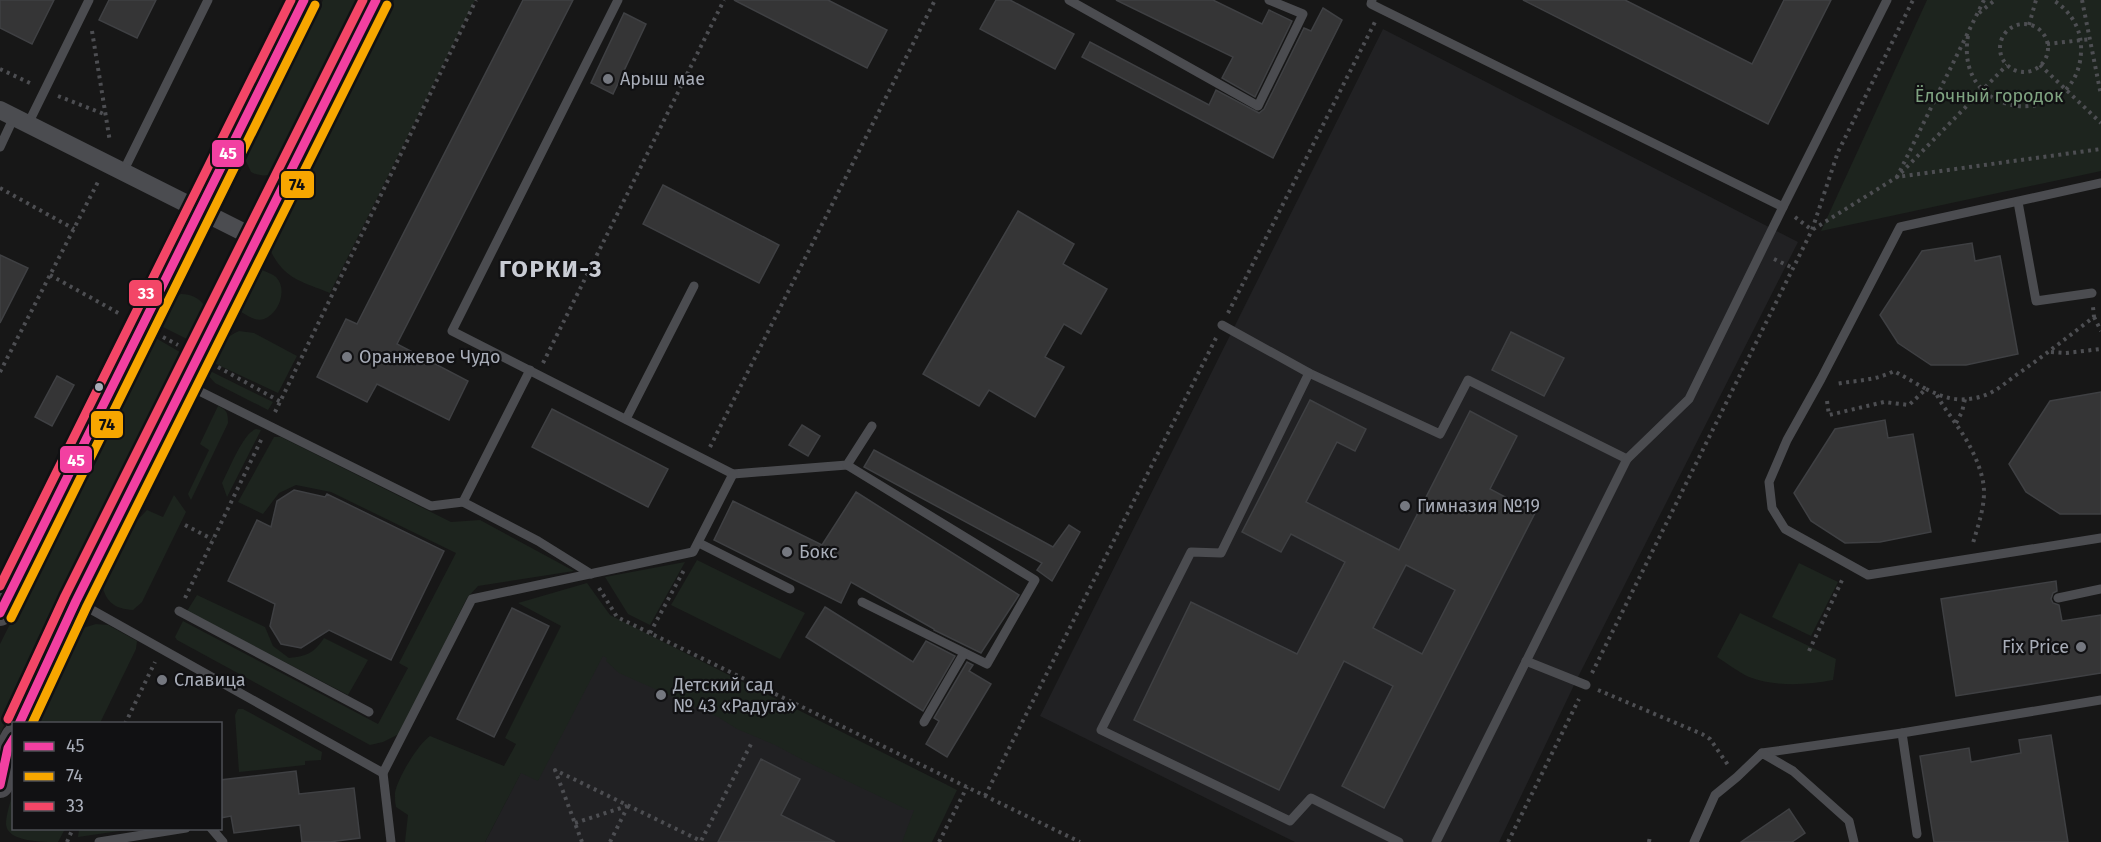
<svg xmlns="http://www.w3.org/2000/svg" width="2101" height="842" font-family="'Fira Sans',sans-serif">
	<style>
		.built { fill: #212123 }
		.green { fill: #1d241e }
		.building { fill: #353536; stroke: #3f4043; stroke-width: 1.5; fill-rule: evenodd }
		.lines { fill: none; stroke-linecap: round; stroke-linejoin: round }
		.path { stroke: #4d4e52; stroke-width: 4; stroke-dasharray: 3 4.5; stroke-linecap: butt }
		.service { stroke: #4b4c50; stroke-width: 9 }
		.minor { stroke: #4b4c50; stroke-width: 18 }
		.secondary { stroke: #4a4a4e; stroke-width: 26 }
		.bus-1-casing { stroke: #111113; stroke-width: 14 }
		.bus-2-casing { stroke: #111113; stroke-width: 14 }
		.bus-3-casing { stroke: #111113; stroke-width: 14 }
		.bus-1 { stroke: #f240a1; stroke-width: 9 }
		.bus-2 { stroke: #f7a600; stroke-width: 9 }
		.bus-3 { stroke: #f34667; stroke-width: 9 }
		.poi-dot { fill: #757880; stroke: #111113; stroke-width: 2 }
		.bus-dot { fill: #a8adb8; stroke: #111113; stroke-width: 2 }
		.labels { text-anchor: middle; stroke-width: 4.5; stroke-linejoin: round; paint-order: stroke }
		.poi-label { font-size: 18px; fill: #a8adb8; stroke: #111113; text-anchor: start }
		.park-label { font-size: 18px; fill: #7fa381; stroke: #111113 }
		.district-label { font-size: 24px; font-weight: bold; letter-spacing: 1.5px; fill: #c9ccd4; stroke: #111113 }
		.line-badge { stroke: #111113; stroke-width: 2 }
		.badge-label { font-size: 16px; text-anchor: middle; font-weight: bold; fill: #fff }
		.pale-badge-label { font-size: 16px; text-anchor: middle; font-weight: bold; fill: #111 }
	</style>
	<rect width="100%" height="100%" fill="#171717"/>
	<g class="built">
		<path d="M1383,29L1798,242L1576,681L1499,842H1295L1040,716Z"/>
		<path d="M601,617L947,785L920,842H485Z"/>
	</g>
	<g class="green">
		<path d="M323,0H365L281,168C272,176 263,178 251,172L244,157Z"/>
		<path d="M394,0H475L330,293C301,281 285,280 270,250Z"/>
		<path d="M1927,0H2101V171L1821,231Z"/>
		<path d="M262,270C266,272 273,274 276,277C288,289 279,314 264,319C256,322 248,316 241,312Z"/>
		<path d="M181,294C193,294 201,299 207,310L193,342L159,325L174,297Z"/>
		<path d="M239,331L254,333L297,356L278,393L212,362C220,347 224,337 239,331Z"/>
		<path d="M154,337L185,355L19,688L0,735V644Z"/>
		<path d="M208,370L273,402L268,410L215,383L206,373Z"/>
		<path d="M218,406C227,410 228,413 228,423L191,500L188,494L209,450L200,444Z"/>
		<path d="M256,429L261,430L227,497L222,483C229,470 243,433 256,429Z"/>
		<path d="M274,437H281L451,522L480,520L574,571L478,586L467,598L399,734L383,742L370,745L177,640L175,637L183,621L378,724L408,668L399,663L456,553L331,492L296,485L279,493L263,514L238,502Z"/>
		<path d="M174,495L186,512L142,602L133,610C115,609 106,602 102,585L129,529L147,510L163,517Z"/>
		<path d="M697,560L805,613L780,659L671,605Z"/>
		<path d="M685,562L650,625L628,614L605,577Z"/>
		<path d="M1799,563L1838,582L1811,636L1772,617Z"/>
		<path d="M587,583L610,615L957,790L932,842H902L914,810H908L803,760L775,745L737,729L718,717L619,673L606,661L607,658L603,656L538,781L521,773L485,842H405L408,815L396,807C395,803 395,798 395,793C397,779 418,744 430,736L504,766L516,744L505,738L561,626L518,603Z"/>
		<path d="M197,595L265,627L273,646L289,658C307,656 314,653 324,638L368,660L348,695L187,611Z"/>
		<path d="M1740,613L1836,659L1833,680C1806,685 1776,687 1749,677C1738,672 1727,663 1717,657Z"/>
		<path d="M96,624L108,625L137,641L136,649L100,723H35L72,643L83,628Z"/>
		<path d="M238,709H243L322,752L321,760L305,761V765L239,772L235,715Z"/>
		<path d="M13,791L14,828L65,829L58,842C42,842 7,842 6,824C6,814 11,801 13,791Z"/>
		<path d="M79,829V828L133,829L78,837Z"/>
	</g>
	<g class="building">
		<path d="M0,0H54L32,44L0,28Z"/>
		<path d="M109,0H156L137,38L99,20Z"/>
		<path d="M523,0H573L397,344L468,381L449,420L377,384L367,402L317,377L346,319L357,324Z"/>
		<path d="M734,0H828L887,30L867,68Z"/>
		<path d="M996,0H1010L1074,34L1055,69L980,29Z"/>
		<path d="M1116,0H1213L1262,24L1269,10L1292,21L1255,97L1222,78L1233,57Z"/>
		<path d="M1523,0H1625L1752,64L1784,0H1831L1768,124Z"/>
		<path d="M1323,8L1342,20L1273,158L1082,57L1090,42L1209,105L1216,90L1259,113L1264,109L1304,28L1311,31Z"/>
		<path d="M624,13L646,24L613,94L591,83Z"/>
		<path d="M663,185L779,245L759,283L643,224Z"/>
		<path d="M1018,211L1074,244L1063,264L1107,289L1081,334L1064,324L1045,357L1064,367L1035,417L989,390L979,406L923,374Z"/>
		<path d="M1972,243L1975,261L2000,256L2018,354L1966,365H1931L1898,343L1880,315L1922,251Z"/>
		<path d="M0,255L28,268L0,323Z"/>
		<path d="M1511,332L1564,358L1544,396L1492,370Z"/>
		<path d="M57,376L74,385L52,426L35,417Z"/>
		<path d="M2101,392V514H2060L2026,492L2009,464L2050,401Z"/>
		<path d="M1310,400L1366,429L1355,451L1337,442L1306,502L1399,550L1470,411L1517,436L1490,489L1535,513L1384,808L1342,786L1393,686L1344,661L1279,790L1134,720L1191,602L1297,654L1345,562L1291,534L1281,552L1242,532ZM1406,565L1455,590L1422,654L1373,628Z"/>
		<path d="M552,409L668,469L648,507L532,447Z"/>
		<path d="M1885,420L1888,438L1913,434L1931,532L1880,542L1845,543L1811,521L1794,493L1835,429Z"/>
		<path d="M802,425L820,436L808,456L789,445Z"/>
		<path d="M874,450L1053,547L1069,525L1080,532L1052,581L1037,570L1042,563L864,467Z"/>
		<path d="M294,490L325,497L327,494L444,551L391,660L329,630L301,648L281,644L270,626L275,604L228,581L257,520L271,527L277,501Z"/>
		<path d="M856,492L1019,595L981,653L934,630V629L851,582L841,603L714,540L733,501L822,545Z"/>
		<path d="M2056,581L2057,591L2053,593L2051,599L2053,603L2059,605L2062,621L2101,615V673L1956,696L1941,599Z"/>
		<path d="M825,607L913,662L926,641L955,656L923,711L806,637Z"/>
		<path d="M512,608L549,626L494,737L457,719Z"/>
		<path d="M967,662L973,665L969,671L991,684L947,757L926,744L939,721L934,718Z"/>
		<path d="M2051,735L2068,842H1934L1920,756L1969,748L1971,762L2021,753L2019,740Z"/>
		<path d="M761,759L800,779L781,815L835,842H718Z"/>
		<path d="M296,771L299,794L354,788L360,838L329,842H302L300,825L234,833L231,816L220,818V780Z"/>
		<path d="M1789,809L1805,833L1792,842H1741Z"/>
	</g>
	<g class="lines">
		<g class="path">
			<path d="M1984,0L1897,177L2101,149"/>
			<path d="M2082,0L2101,95"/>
			<path d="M1979,13L1995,0"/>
			<circle cx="2024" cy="48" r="24"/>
			<path d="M2029,25L2036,0"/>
			<path d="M92,31L110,142"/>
			<path d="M1968,36C1953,125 2085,131 2081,45C2080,26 2069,10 2053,0"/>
			<path d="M2047,44L2091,39"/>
			<path d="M2040,65L2101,123"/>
			<path d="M0,69L32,84"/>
			<path d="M58,96L104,114"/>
			<path d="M0,188L74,229"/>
			<path d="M1795,217L1812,230L1897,177L2007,65"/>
			<path d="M1774,259L1793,268"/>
			<path d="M50,275L122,315"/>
			<path d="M1228,313L1375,22"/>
			<path d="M2094,317L2101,331"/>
			<path d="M163,337L178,345"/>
			<path d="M2051,352L2066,353L2101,349"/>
			<path d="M543,363L724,0"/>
			<path d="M218,367L281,402"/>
			<path d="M0,372L99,180"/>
			<path d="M1926,389C1942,397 1956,402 1975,398C1993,395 2005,383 2019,373C2045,355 2069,336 2094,317L2093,307"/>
			<path d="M1937,395C1943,407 1951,416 1958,427C1970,444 1984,471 1984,492C1984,509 1978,526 1973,543"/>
			<path d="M1827,401L1829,415L1884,402L1909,405L1926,389L1894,371C1875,381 1857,380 1836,384"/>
			<path d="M275,412L476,0"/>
			<path d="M1956,423L1962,412L1965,399"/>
			<path d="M710,447L935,0"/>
			<path d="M185,525L212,539"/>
			<path d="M599,588L617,617L1080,842"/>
			<path d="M185,598L262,438"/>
			<path d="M650,633L684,570"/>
			<path d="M1809,651L1843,578"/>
			<path d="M1592,673L1812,230L1838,152L1913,0"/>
			<path d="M1598,690L1702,734L1710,739L1728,765"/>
			<path d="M125,724L155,662"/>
			<path d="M985,796L1216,338"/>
			<path d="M575,823L627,806"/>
			<path d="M67,842L73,828"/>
			<path d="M582,842L555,770L701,841L751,744"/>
			<path d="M610,842L628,806"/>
			<path d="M939,842L967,787"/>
			<path d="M1508,842L1579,699"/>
			<path d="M1649,842L1650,836"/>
		</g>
		<g class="service">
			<path d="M618,0L452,331L733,474L847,465L872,426"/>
			<path d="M1069,0L1258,106L1303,14L1269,0"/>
			<path d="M1372,0L1371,4L1381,9L1783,207"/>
			<path d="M28,124L89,0"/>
			<path d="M0,147L14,117"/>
			<path d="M123,172L208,0"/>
			<path d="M2101,183L1900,227L1821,379L1787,440L1769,482L1772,508L1785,529L1868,575L2101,538"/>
			<path d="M2018,202L2036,301L2092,293"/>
			<path d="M1222,325L1309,373L1440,434L1468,380L1627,459"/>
			<path d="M530,370L463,502L538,541L591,574"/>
			<path d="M1309,373L1221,553L1191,552L1101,730L1290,821L1311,798L1399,842"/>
			<path d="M187,385L431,506L463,502"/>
			<path d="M626,419L694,286"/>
			<path d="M847,465L1035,580L987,664L862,602"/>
			<path d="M699,543L790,589"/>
			<path d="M2058,598L2101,589"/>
			<path d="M76,601L383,773L472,599L693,552L733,474"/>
			<path d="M179,611L369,712"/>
			<path d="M1526,661L1586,685"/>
			<path d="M924,722L964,653"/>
			<path d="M1902,733L1917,834"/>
			<path d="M1762,753L1902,733L2101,700"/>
			<path d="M383,773L391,842"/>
			<path d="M211,828L223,842"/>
			<path d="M99,842L186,828"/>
			<path d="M1436,842L1627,459L1689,399L1783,207L1887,0"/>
			<path d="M1694,842L1715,795L1737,777L1762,753L1793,771L1849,821L1854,842"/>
		</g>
		<path class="minor" d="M0,110L257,239"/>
		<g class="secondary">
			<path d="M0,613L304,0"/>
			<path d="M19,724L76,601L376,0"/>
			<path d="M0,785L8,748L14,737"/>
		</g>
		<g class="bus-1-casing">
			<g id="bus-1">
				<path d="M0,613L304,0"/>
				<path d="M19,724L76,601L376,0"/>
				<path d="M0,785L8,748L14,738"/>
			</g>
		</g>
		<g class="bus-2-casing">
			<g id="bus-2">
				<path d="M11,618L315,5"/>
				<path d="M32,724L87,606L387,5"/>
			</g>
		</g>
		<g class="bus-3-casing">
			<g id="bus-3">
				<path d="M0,586L291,0"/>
				<path d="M8,719L65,596L363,0"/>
			</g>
		</g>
		<use href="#bus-1" class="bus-1"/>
		<use href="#bus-2" class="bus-2"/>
		<use href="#bus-3" class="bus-3"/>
	</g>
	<g class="poi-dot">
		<circle cx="608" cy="79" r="6"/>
		<circle cx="347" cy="357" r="6"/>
		<circle cx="1405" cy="506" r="6"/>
		<circle cx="787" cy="552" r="6"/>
		<circle cx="2081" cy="647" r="6"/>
		<circle cx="162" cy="680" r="6"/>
		<circle cx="661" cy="695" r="6"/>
	</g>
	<circle class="bus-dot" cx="99" cy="387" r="5"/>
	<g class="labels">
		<g class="poi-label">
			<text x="620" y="85">Арыш мае</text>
			<text x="359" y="363">Оранжевое Чудо</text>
			<text x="1417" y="512">Гимназия №19</text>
			<text x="799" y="558">Бокс</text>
			<text x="2069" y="653" text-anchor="end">Fix Price</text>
			<text x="174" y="686">Славица</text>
			<text x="673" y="691">Детский сад<tspan x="673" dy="21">№ 43 «Радуга»</tspan></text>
		</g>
		<g class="park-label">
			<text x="1989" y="102">Ёлочный городок</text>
		</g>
		<g class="district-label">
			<text x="551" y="277">ГОРКИ-3</text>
		</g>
	</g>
	<g class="line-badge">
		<rect x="211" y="139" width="34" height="29" rx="6" fill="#f240a1"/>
		<rect x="280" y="170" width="35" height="29" rx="6" fill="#f7a600"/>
		<rect x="128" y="279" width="35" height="28" rx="6" fill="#f34667"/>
		<rect x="90" y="410" width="34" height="29" rx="6" fill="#f7a600"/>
		<rect x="59" y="445" width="34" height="29" rx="6" fill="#f240a1"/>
	</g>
	<g class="badge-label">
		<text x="228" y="159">45</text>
		<text x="146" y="299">33</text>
		<text x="76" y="466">45</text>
	</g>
	<g class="pale-badge-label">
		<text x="297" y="190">74</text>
		<text x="107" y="430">74</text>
	</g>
	<rect x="12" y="722" width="210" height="108" fill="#111113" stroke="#4d4f55" stroke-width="1.5"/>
	<rect x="24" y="742" width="30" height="9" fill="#f240a1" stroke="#4d4f55" stroke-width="1.5"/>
	<text x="66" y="752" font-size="18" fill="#a8adb8">45</text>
	<rect x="24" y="772" width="30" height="9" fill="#f7a600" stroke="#4d4f55" stroke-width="1.5"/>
	<text x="66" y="782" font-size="18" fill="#a8adb8">74</text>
	<rect x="24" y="802" width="30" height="9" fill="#f34667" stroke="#4d4f55" stroke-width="1.5"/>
	<text x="66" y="812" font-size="18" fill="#a8adb8">33</text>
</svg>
